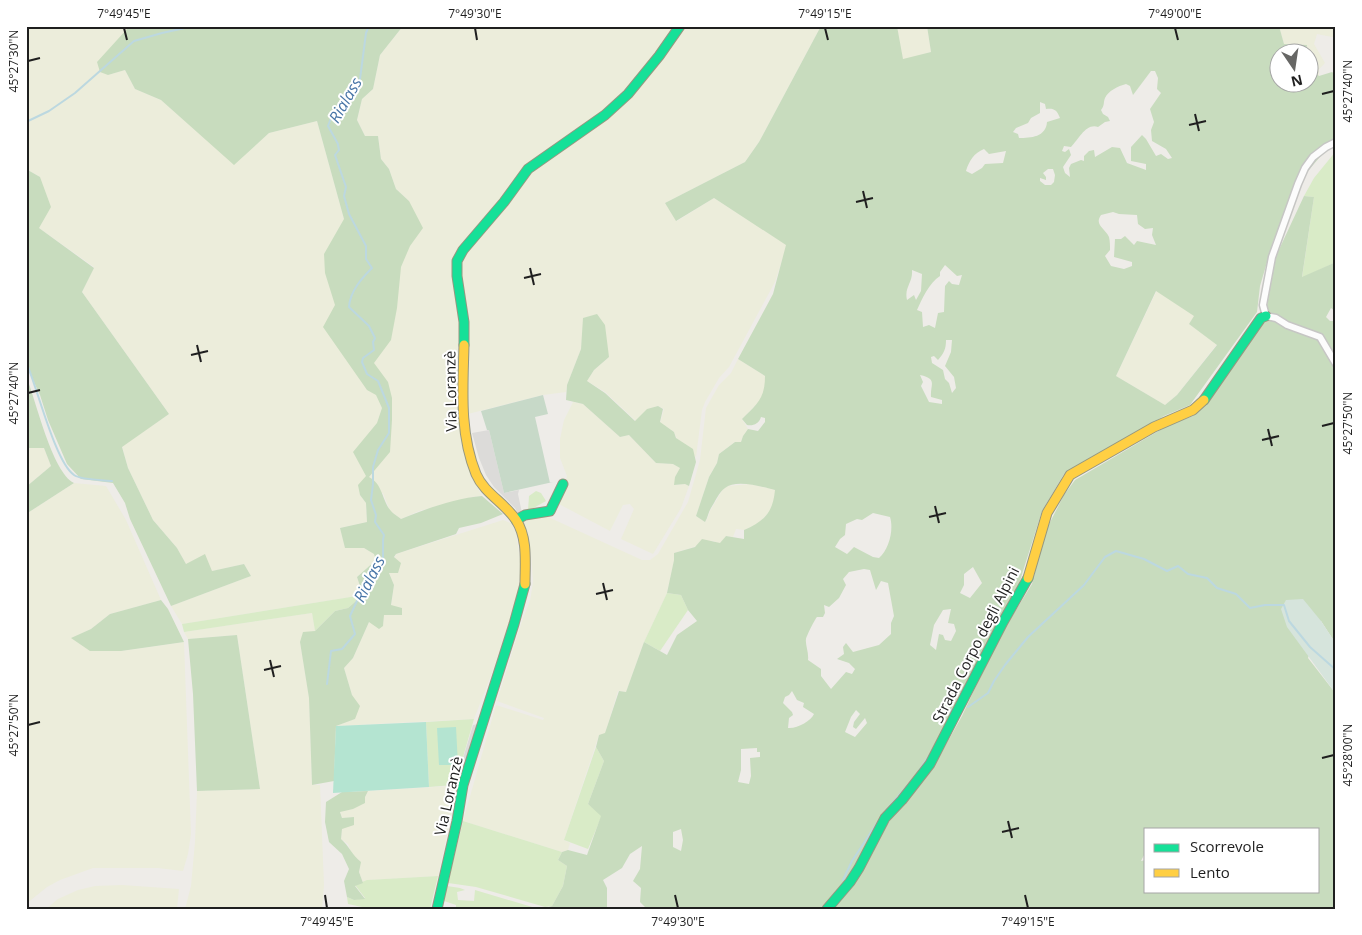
<svg xmlns="http://www.w3.org/2000/svg" width="1362" height="935" font-family="'Open Sans',sans-serif">
	<style>
		.religious { fill: #dcdbd9 }
		.farmland { fill: #eceddb }
		.grass { fill: #d9ebc7 }
		.forest { fill: #c8dcbe; fill-rule: evenodd }
		.wetland { fill: #d6e4dc }
		.cemetery { fill: #c7d9c8 }
		.pitch { fill: #b4e4d1 }
		.lines { fill: none; stroke-linecap: round; stroke-linejoin: round }
		.stream { stroke: #bcd8e0; stroke-width: 2 }
		.street-casing { stroke: #c6c6c4; stroke-width: 9 }
		.fast-casing { stroke: #959780; stroke-width: 11 }
		.slow-casing { stroke: #959780; stroke-width: 11 }
		.street { stroke: #fcfcfc; stroke-width: 6 }
		.fast { stroke: #16e098; stroke-width: 9 }
		.slow { stroke: #ffcf43; stroke-width: 9 }
		.ticks { fill: none; stroke: #1f1f1f; stroke-width: 2 }
		.labels { text-anchor: middle; stroke-width: 4; stroke-linejoin: round; paint-order: stroke }
		.street-label { font-size: 15px; fill: #1f1f1f; stroke: #fff }
		.water-label { font-size: 16px; font-style: italic; fill: #4875a7; stroke: #fff }
		.neatline { fill: none; stroke: #1f1f1f; stroke-width: 2 }
		.ticks-label { font-size: 12px; text-anchor: middle; fill: #1f1f1f }
	</style>
	<rect width="100%" height="100%" fill="#eeece8"/>
	<g class="religious">
		<path d="M489,430L504,493L519,490L518,494L522,513L518,514L515,508L494,487L486,475L479,458L472,433Z"/>
		<path d="M478,724L460,785H455L473,725Z"/>
	</g>
	<g class="farmland">
		<path d="M26,26H135L127,29L108,75L125,70L135,89L161,100L234,164L269,133L317,121L344,219L409,201L396,189L389,169L381,159L378,136H365L357,120L362,99L373,89L380,55L403,26H821L759,142L745,162L665,203L677,221L714,198L787,245L775,282L729,367L719,378L705,402L702,410L696,457L677,439L674,432L660,423L664,409L658,406L648,409L636,421L605,392L587,381L594,370L609,357L584,318L581,349L567,385L566,392L543,395L460,416L473,478L482,496L472,497L419,511L401,519L390,511L383,493L360,495L366,503L367,522L340,528L345,547L364,548L375,554L376,560L357,577L363,595L182,624L171,606L251,576L244,564L212,571L186,564L177,548L153,520L128,468L122,446L169,414L82,292L94,267L39,228L40,177L26,169Z"/>
		<path d="M897,26H927L931,52L903,60Z"/>
		<path d="M1279,26H1336V36L1332,37L1317,34L1314,44L1325,63L1319,69V76L1310,68V52H1306L1307,45L1284,44Z"/>
		<path d="M1157,290L1195,316L1189,324L1217,344L1177,395L1165,405L1116,376Z"/>
		<path d="M738,359L765,376V390L759,402L742,419L748,429L743,436L741,442H735L719,454L717,463L709,477L696,516L705,522L708,517L710,511L723,489L728,486L750,484L776,490L773,508L758,524L744,530L736,529L733,537L726,536L720,544L713,541L674,553V560L667,593L644,642L626,692L618,691L605,734L599,735L564,840L570,843L568,850L562,852L463,821L496,705L543,720L544,718L497,701L522,621L530,601L533,582L531,553L526,541L521,520L546,516L642,560H650L658,554L688,502L700,460L706,408L719,385L731,373Z"/>
		<path d="M573,402L583,404L620,437L629,435L656,463L673,464L681,468L675,477V485L685,484L689,486L681,508L653,554L621,539L634,509L630,504L623,505L610,531L557,503L564,488L567,476L560,458V439L564,420Z"/>
		<path d="M26,443L29,448H44L51,466L26,487Z"/>
		<path d="M74,483L106,486L126,520L161,600L110,614L91,629L72,638L121,651L184,642L191,834L188,854L183,871L158,868H93L60,880L47,887L26,904V514Z"/>
		<path d="M503,520L511,523L516,533L521,566L518,594L493,670L474,719L336,726L355,719L352,695L344,668L353,658L369,622L383,626L384,615H402V608L391,606L394,585L389,573L396,554Z"/>
		<path d="M312,613L315,631L300,642L309,697L312,785H320L324,885L322,909H185L191,886L195,842L197,791L260,789L237,635L188,639L184,632Z"/>
		<path d="M452,786V788H457L438,876L368,880L363,883L359,872L360,862L352,855L348,844L341,839L342,829L354,817L342,818L340,811L353,809L365,797L368,791Z"/>
		<path d="M122,885L179,889L177,909H46L58,899L78,890L95,886Z"/>
	</g>
	<g class="grass">
		<path d="M1336,151V262L1302,278L1314,197L1304,196L1314,178Z"/>
		<path d="M536,491L541,493L546,501L528,511L529,496Z"/>
		<path d="M667,593L681,595L688,610L660,651L644,642Z"/>
		<path d="M363,595L348,608L335,611L315,631L312,613L184,632L182,624Z"/>
		<path d="M474,719L455,785L429,787L426,722Z"/>
		<path d="M596,747L604,761L588,804L602,815L588,849L564,840Z"/>
		<path d="M463,821L562,852L558,860L567,866L563,886L552,906L545,907L476,887L448,883Z"/>
		<path d="M438,876L430,909H362V907L348,904L347,897L354,900L365,898L355,885L367,880Z"/>
		<path d="M447,886L460,888L465,890L457,892L458,900L474,901L475,890L539,909H470L467,907L456,909V905L444,901Z"/>
	</g>
	<g class="forest">
		<path d="M135,26H403L380,55L373,89L362,99L357,120L365,136H378L381,159L389,169L396,189L409,201L423,228L410,246L401,267L397,308L391,340L374,363L388,382L392,398V420L390,452L369,477C383,484 382,501 391,511C393,514 398,516 401,519C425,509 456,498 482,496L503,514L481,523L459,528L456,534L396,554L394,557L401,563L398,573H389L394,585L391,605L402,608V615H384L383,626L379,629L369,622L353,658L344,668L352,695L360,706L355,719L336,726L334,781L312,785L309,698L300,642L303,632L315,631L335,611L348,608L363,595L357,577L376,560L374,554L364,548H345L340,528L367,522L366,503L360,495L358,485L366,476L353,452L377,423L382,408L376,395L367,390L323,327L335,305L325,273L324,254L344,219L317,121L269,133L234,165L161,100L135,89L125,70L108,75L100,72L97,62L127,29Z"/>
		<path d="M821,26H897L903,59L931,52L927,26H1279L1284,44L1307,45L1306,52H1280V82H1310V68L1319,76L1332,72L1336,75V138L1308,171L1289,199L1273,242L1260,286L1257,312L1190,405L1164,416L1064,474L1042,511L1018,587L957,699L946,732L851,876L822,909H644L645,907L640,902L641,888L633,881L640,869L642,846L630,854L622,868L603,880L607,888V909H542L552,906L563,886L567,866L558,860L562,852L568,850L587,855L601,816L588,804L604,761L596,747L599,735L605,733L619,691L626,692L644,642L667,655L677,635L697,621L688,610L681,595L667,593L674,560V553L695,547L702,539L720,543L726,536L744,539V530C765,521 773,512 775,490C763,487 736,479 725,488C719,492 715,502 711,508C708,513 708,517 705,522L696,516L709,477L717,463L719,454L735,442H741L743,436L748,429L758,431L765,422V418L761,417C759,424 753,426 747,425L742,419C757,404 765,399 765,376L738,359L773,294L786,245L714,198L676,221L665,203L745,162L759,142ZM1151,71H1155L1158,78L1157,89L1161,93L1150,109L1154,122L1151,130L1152,141L1166,149L1172,158L1168,159L1161,154L1156,156L1146,139L1142,135L1131,147V161L1146,164V170L1127,163L1120,148L1112,147L1095,157L1094,150L1089,151L1084,156V161L1081,160L1071,164L1069,168L1070,177L1065,173L1063,167L1071,155L1069,149L1065,152L1062,151L1064,146L1071,147C1079,139 1086,123 1098,127L1105,122L1110,121L1108,117L1103,114L1101,110C1105,105 1103,103 1105,98C1108,91 1118,86 1126,84L1130,86L1133,95ZM1040,102L1045,104L1046,109C1054,108 1057,110 1060,118L1047,122C1046,137 1031,138 1019,138L1018,134L1013,132L1016,128L1028,123L1031,118L1040,113ZM984,149L989,154L1006,151L1003,163L985,164L982,168L972,174L966,171C969,161 974,153 984,149ZM1048,169H1053L1055,175L1054,182L1051,185H1045L1040,181V178L1046,180V177L1043,173ZM1113,212L1119,214L1137,215L1138,224L1145,229L1153,228L1152,235L1156,245L1137,241L1134,245L1125,236L1121,239H1115L1114,257L1132,262V266L1124,269L1111,266L1105,256L1110,250C1110,246 1110,241 1109,237C1105,228 1094,225 1101,215ZM945,265L957,276L962,275L959,285L952,284L949,281L945,286L944,312L938,313L935,328L929,325L923,327L922,312L917,310C922,299 929,283 940,276V272ZM912,270L922,274L921,291L916,300L914,295L907,300C904,287 913,283 912,270ZM1156,291L1194,316L1189,324L1217,345L1177,395L1165,405L1116,376ZM946,340H952L951,352L945,366L954,377L956,388L952,393L949,383L945,379L943,370L932,363L931,357L934,356L938,360C944,353 946,349 946,340ZM920,375C938,379 930,384 931,397L942,400V404L929,402L921,386L923,382ZM873,513L890,517C894,530 889,549 879,558L873,557L854,547L847,554L835,547L840,539L845,535L846,524L857,519L862,520ZM973,567L982,583L970,598L960,593L964,585V574ZM864,569L870,570L876,590L881,581L888,583L894,616L891,623V634L879,645L853,652L846,643L843,647L844,654L837,659L849,663L855,669L852,674L846,672L831,689L821,676V669L808,660C809,653 805,644 806,639C807,635 815,619 817,617H823L825,613L824,605L829,607L839,598L846,585L843,579L849,572ZM951,609L948,623L954,624L956,631L951,641L945,640L943,635L939,634L936,650L930,645L934,625L943,610ZM792,691L797,700L804,703L803,707L814,714C811,721 797,729 788,728L789,718L793,715L792,712L783,703L785,697L789,695ZM856,710L860,714L854,722L853,727L856,729L865,718L867,723L855,737L845,732L851,717ZM757,748V752H760V757L750,758L751,776L749,784L738,782L741,770V749ZM681,829L683,840L681,851L673,847V832Z"/>
		<path d="M26,169L40,177L51,207L39,228L94,268L82,292L169,414L122,447L128,468L153,520L177,548L186,564L205,554L212,571L244,564L251,576L171,606L130,519L125,503L113,483L81,479L67,464L48,420L40,395L26,365Z"/>
		<path d="M1304,196L1314,197L1302,277L1336,262V312L1331,308L1326,317L1330,321H1336V644L1321,621L1308,658L1336,694V909H832L891,819L934,766L962,716L998,639L1032,584L1045,532L1064,495L1075,480L1167,426L1193,416L1205,406L1264,322L1276,256ZM1146,829H1318V891H1146V860L1141,861L1146,851Z"/>
		<path d="M597,314L605,325L609,357L594,370L587,381L605,393L635,421L647,409L658,406L663,409L660,422L674,432L676,438L693,449L696,462L689,486L685,484L674,485L675,477L680,468L673,464L656,463L629,435L620,437L583,404L566,400L567,385L581,349L583,318Z"/>
		<path d="M26,376C36,400 52,472 74,483L26,514V487L51,466L44,448H29L26,443Z"/>
		<path d="M161,600L168,609L184,642L121,651H90L71,638L91,629L110,614Z"/>
		<path d="M237,635L260,789L197,791L193,694L188,639Z"/>
		<path d="M368,791L365,797V803L353,809L340,812L342,818L354,817V825L342,829L341,839C349,846 352,855 361,862L359,872L363,883L355,886L365,899L354,900L347,897L344,881L349,869L342,854L329,842L325,822L326,802L342,792Z"/>
	</g>
	<path class="wetland" d="M1303,599L1321,621L1336,644V694L1287,627L1281,609L1286,600Z"/>
	<path class="cemetery" d="M543,395L548,414L535,417L550,483L553,482L504,493L489,430H487L481,411Z"/>
	<g class="pitch">
		<path d="M426,722L429,787L333,793L336,726Z"/>
		<path d="M456,727L458,765H439L437,728Z"/>
	</g>
	<g class="lines">
		<g class="stream">
			<path d="M26,122L49,111L75,93L134,41L162,33L194,26"/>
			<path d="M338,144L328,126L331,118L360,79L366,33L369,26"/>
			<path d="M26,362C37,386 55,462 74,475C81,480 103,480 112,481"/>
			<path d="M327,684L331,651L342,649L355,634L350,616L369,575L383,559V540L384,535L375,522L376,515L371,500L373,484V467L378,450L389,433V408L378,381L367,374L362,362L363,358L374,350L373,342L375,338L369,326L349,307C350,291 362,278 372,268L366,259V246L349,214L344,196L346,187L335,155L339,150L338,145"/>
			<path d="M968,707L988,693L994,681L1005,665L1028,637L1084,585L1105,557L1116,551L1144,559L1167,571L1178,566L1188,574L1207,578L1217,588L1236,594L1250,608L1265,605H1284L1289,621L1310,647L1336,670"/>
			<path d="M950,715L952,709"/>
			<path d="M883,814L914,778L931,753"/>
			<path d="M843,880L852,861L879,820"/>
		</g>
		<g class="street-casing">
			<path id="street" d="M1336,142L1326,147L1313,157L1305,168L1298,184L1272,257L1263,305L1266,316L1276,318L1287,325L1320,337L1336,364"/>
		</g>
		<g class="fast-casing">
			<g id="fast">
				<path d="M464,345V322L457,276V261L463,250L504,202L528,169L605,115L628,94L659,56L680,26"/>
				<path d="M1204,400L1261,318L1266,316"/>
				<path d="M516,520L525,515L550,511L563,484"/>
				<path d="M437,909L457,821L463,785L514,624L525,584"/>
				<path d="M827,909L850,882L859,868L885,818L902,800L930,764L1003,622L1028,578"/>
			</g>
		</g>
		<g class="slow-casing">
			<g id="slow">
				<path d="M464,345C463,388 459,432 476,474C484,493 505,503 516,520C528,538 525,563 525,584"/>
				<path d="M1028,578L1047,513L1070,475L1154,427L1193,410L1204,400"/>
			</g>
		</g>
		<use href="#street" class="street"/>
		<use href="#fast" class="fast"/>
		<use href="#slow" class="slow"/>
	</g>
	<path class="ticks" d="M124,28L127,40M475,28L477,40M825,28L828,40M1175,28L1178,40M28,61L40,58M1322,94L1334,91M1195,114L1199,131M1189,125L1206,121M863,191L867,208M856,202L873,198M530,268L534,285M524,278L541,274M197,345L201,362M191,355L208,351M28,393L40,390M1322,426L1334,423M1268,429L1272,446M1262,440L1279,436M935,506L939,523M929,517L946,513M603,583L607,600M596,594L613,590M270,660L274,677M264,670L281,666M28,725L40,722M1322,758L1334,755M1008,821L1012,838M1002,832L1019,828M325,895L327,908M675,895L678,908M1025,895L1028,908"/>
	<g class="labels">
		<g class="street-label">
			<text transform="translate(451 391) rotate(-91)" y="5">Via Loranzè</text>
			<text transform="translate(976 645) rotate(-63)" y="5">Strada Corpo degli Alpini</text>
			<text transform="translate(449 796) rotate(-77)" y="5">Via Loranzè</text>
		</g>
		<g class="water-label">
			<text transform="translate(345 100) rotate(-60)" y="6">Rialass</text>
			<text transform="translate(369 579) rotate(-63)" y="6">Rialass</text>
		</g>
	</g>
	<rect width="1362" height="935" fill="none" stroke="#ffffff" stroke-width="55"/>
	<rect x="1144" y="828" width="175" height="65" fill="#ffffff" stroke="#a5a5a5"/>
	<rect x="1154" y="844" width="25" height="8" fill="#16e098" stroke="#a5a5a5"/>
	<text x="1190" y="852" font-size="15" fill="#1f1f1f">Scorrevole</text>
	<rect x="1154" y="869" width="25" height="8" fill="#ffcf43" stroke="#a5a5a5"/>
	<text x="1190" y="878" font-size="15" fill="#1f1f1f">Lento</text>
	<g transform="translate(1294 68) rotate(167)"><circle r="24" fill="#ffffff" stroke="#a5a5a5"/>
	<path d="M0-4L9 19L0 12L-9 19Z" fill="#676765"/>
	<text y="-8" font-size="14" font-weight="bold" text-anchor="middle" fill="#1f1f1f">N</text>
	</g>
	<rect x="28" y="28" width="1306" height="880" class="neatline"/>
	<g class="ticks-label">
		<text x="124" y="18">7°49'45"E</text>
		<text x="475" y="18">7°49'30"E</text>
		<text x="825" y="18">7°49'15"E</text>
		<text x="1175" y="18">7°49'00"E</text>
		<text transform="translate(14 61) rotate(-90)" y="4">45°27'30"N</text>
		<text transform="translate(1348 91) rotate(-90)" y="4">45°27'40"N</text>
		<text transform="translate(14 393) rotate(-90)" y="4">45°27'40"N</text>
		<text transform="translate(1348 423) rotate(-90)" y="4">45°27'50"N</text>
		<text transform="translate(14 725) rotate(-90)" y="4">45°27'50"N</text>
		<text transform="translate(1348 755) rotate(-90)" y="4">45°28'00"N</text>
		<text x="327" y="926">7°49'45"E</text>
		<text x="678" y="926">7°49'30"E</text>
		<text x="1028" y="926">7°49'15"E</text>
	</g>
</svg>
